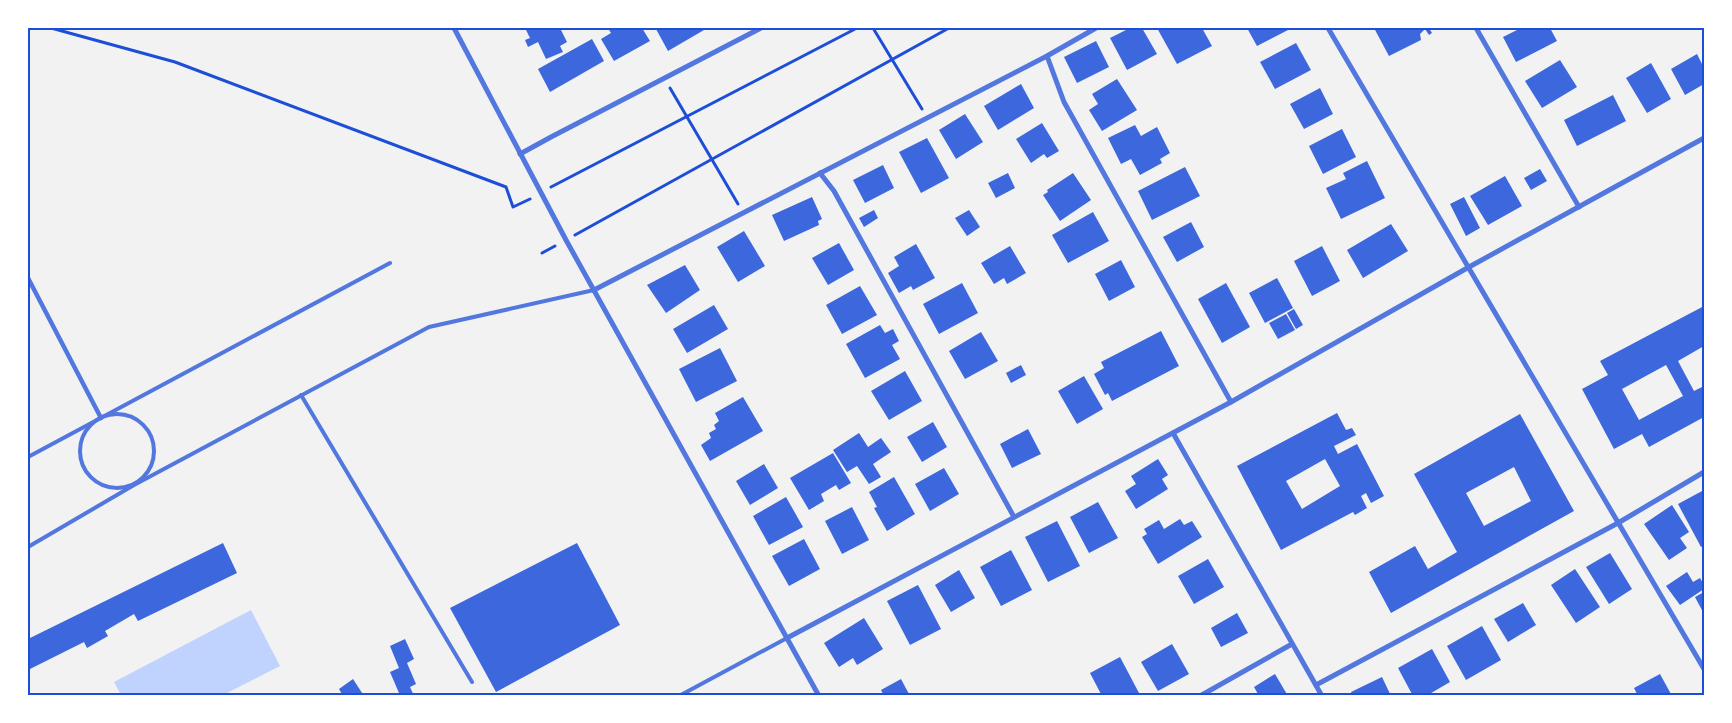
<svg xmlns="http://www.w3.org/2000/svg" width="1732" height="723" font-family="'IBM Plex Sans',sans-serif">
	<style>
		.water { fill: #bfd3fe }
		.building { fill: #3d67dc; fill-rule: evenodd }
		.lines { fill: none; stroke-linecap: round; stroke-linejoin: round }
		.path { stroke: #1d4ed8; stroke-width: 3 }
		.service { stroke: #5277de; stroke-width: 4 }
		.pedestrian { stroke: #5277de; stroke-width: 4.5 }
		.minor { stroke: #5277de; stroke-width: 5 }
		.neatline { fill: none; stroke: #1d4ed8; stroke-width: 2 }
	</style>
	<rect width="100%" height="100%" fill="#f2f2f2"/>
	<path class="water" d="M251,610L280,666L223,695H121L114,682Z"/>
	<g class="building">
		<path d="M531,28H560L567,42L560,46L563,52L546,59L538,42L528,47L525,40L530,38L526,30Z"/>
		<path d="M608,28H642L650,41L614,61L601,39L611,33Z"/>
		<path d="M658,28H703L704,30L668,51L656,29Z"/>
		<path d="M1130,28H1142L1157,54L1127,70L1110,38Z"/>
		<path d="M1157,28H1202L1212,46L1177,64Z"/>
		<path d="M1247,28H1290V29L1257,46Z"/>
		<path d="M1374,28H1429L1432,33L1429,35L1425,29L1420,34L1421,40L1389,56Z"/>
		<path d="M1521,28H1550L1557,41L1516,62L1503,37Z"/>
		<path d="M592,39L604,61L550,92L538,69Z"/>
		<path d="M1096,41L1109,67L1077,83L1064,57Z"/>
		<path d="M1296,43L1311,70L1275,89L1260,62Z"/>
		<path d="M1697,54L1704,68V84L1685,95L1671,69Z"/>
		<path d="M1560,60L1577,87L1542,108L1525,81Z"/>
		<path d="M1651,63L1671,99L1647,113L1626,78Z"/>
		<path d="M1117,79L1137,110L1102,131L1089,110L1098,104L1092,94Z"/>
		<path d="M1021,84L1034,108L998,130L984,106Z"/>
		<path d="M1320,88L1333,114L1304,129L1290,104Z"/>
		<path d="M1613,95L1626,121L1577,146L1564,120Z"/>
		<path d="M965,114L983,142L956,159L939,130Z"/>
		<path d="M1042,123L1059,151L1047,158L1044,154L1031,163L1016,139Z"/>
		<path d="M1135,125L1141,136L1157,127L1170,153L1160,159L1162,163L1140,175L1131,159L1121,164L1108,138Z"/>
		<path d="M1342,129L1356,157L1323,174L1309,146Z"/>
		<path d="M927,138L949,178L921,193L899,152Z"/>
		<path d="M1367,161L1385,198L1341,219L1326,188L1346,179L1343,173Z"/>
		<path d="M883,165L894,188L865,203L853,180Z"/>
		<path d="M1185,167L1200,196L1152,220L1138,191Z"/>
		<path d="M1540,169L1547,181L1531,190L1524,178Z"/>
		<path d="M1008,173L1015,188L996,198L988,183Z"/>
		<path d="M1073,173L1091,200L1060,221L1043,195L1048,192L1047,190Z"/>
		<path d="M1505,176L1522,206L1488,225L1470,196Z"/>
		<path d="M812,197L822,219L818,221L819,225L784,241L772,215Z"/>
		<path d="M1464,197L1480,228L1466,236L1450,204Z"/>
		<path d="M874,210L878,218L864,227L859,218Z"/>
		<path d="M969,210L980,227L967,236L955,218Z"/>
		<path d="M1093,212L1109,241L1068,263L1052,235Z"/>
		<path d="M1191,222L1204,247L1177,262L1163,237Z"/>
		<path d="M1391,224L1408,251L1363,278L1347,250Z"/>
		<path d="M744,231L765,266L738,282L717,247Z"/>
		<path d="M839,243L854,270L828,285L812,258Z"/>
		<path d="M916,244L935,278L913,290L911,286L899,293L888,273L899,266L894,257Z"/>
		<path d="M1010,246L1026,273L1007,284L1004,278L994,284L981,263Z"/>
		<path d="M1322,246L1340,281L1312,296L1294,261Z"/>
		<path d="M1121,260L1135,287L1109,301L1095,274Z"/>
		<path d="M685,265L700,290L666,313L647,285Z"/>
		<path d="M1277,278L1293,308L1265,323L1249,293Z"/>
		<path d="M962,283L978,313L939,334L923,304Z"/>
		<path d="M1226,283L1250,327L1222,343L1198,299Z"/>
		<path d="M860,286L877,315L842,334L826,305Z"/>
		<path d="M714,305L728,329L687,353L673,329Z"/>
		<path d="M1704,306V346L1678,361L1694,391L1704,386V417L1649,447L1642,434L1614,449L1582,389L1608,375L1600,361ZM1666,365L1683,396L1639,420L1622,389Z"/>
		<path d="M1294,309L1303,325L1296,329L1287,313Z"/>
		<path d="M1286,314L1295,330L1278,339L1269,323Z"/>
		<path d="M880,325L885,333L893,329L899,341L892,345L900,359L865,378L846,344Z"/>
		<path d="M1161,331L1179,366L1112,401L1108,393L1105,395L1094,374L1104,368L1101,362Z"/>
		<path d="M981,332L998,361L965,379L949,351Z"/>
		<path d="M720,348L737,381L696,402L679,369Z"/>
		<path d="M1021,365L1026,375L1011,383L1006,373Z"/>
		<path d="M905,371L922,401L889,420L871,391Z"/>
		<path d="M1084,376L1103,409L1077,424L1058,391Z"/>
		<path d="M743,397L763,431L710,461L701,445L711,438L709,433L716,429L714,425L719,421L715,413Z"/>
		<path d="M1337,413L1346,430L1352,428L1356,435L1334,446L1338,454L1357,444L1384,496L1371,503L1366,493L1361,496L1367,508L1355,515L1353,512L1281,550L1237,466ZM1325,459L1340,486L1302,509L1286,481Z"/>
		<path d="M1520,414L1574,511L1391,613L1369,572L1415,546L1428,569L1457,552L1414,474ZM1514,467L1531,501L1484,526L1466,493Z"/>
		<path d="M933,422L947,447L922,462L907,437Z"/>
		<path d="M1028,429L1041,454L1012,468L1000,444Z"/>
		<path d="M859,433L868,447L881,438L891,452L873,464L881,477L869,484L857,466L847,472L833,450Z"/>
		<path d="M833,453L851,483L839,490L836,485L821,494L824,501L809,510L790,478Z"/>
		<path d="M1158,459L1168,475L1162,479L1168,489L1136,509L1125,491L1136,484L1131,476Z"/>
		<path d="M764,464L778,488L750,505L736,481Z"/>
		<path d="M944,468L959,494L930,511L915,484Z"/>
		<path d="M894,477L915,514L887,531L874,508L877,507L869,492Z"/>
		<path d="M1704,490V545L1701,547L1678,504Z"/>
		<path d="M786,497L803,527L769,545L753,516Z"/>
		<path d="M1098,502L1118,538L1089,553L1070,517Z"/>
		<path d="M1672,505L1689,532L1680,538L1687,548L1669,560L1644,524Z"/>
		<path d="M852,507L869,540L842,554L825,521Z"/>
		<path d="M1180,519L1184,525L1192,521L1202,537L1158,564L1142,537L1147,534L1144,529L1159,520L1164,529Z"/>
		<path d="M1057,521L1080,566L1048,582L1025,537Z"/>
		<path d="M804,539L820,569L789,586L772,556Z"/>
		<path d="M223,543L237,573L138,621L134,614L105,631L108,636L87,648L84,642L28,670V639Z"/>
		<path d="M577,543L620,625L496,692L450,608Z"/>
		<path d="M1011,550L1032,590L1001,606L980,567Z"/>
		<path d="M1610,553L1632,589L1609,604L1586,567Z"/>
		<path d="M1208,559L1224,587L1194,604L1178,576Z"/>
		<path d="M1575,569L1600,607L1576,623L1551,585Z"/>
		<path d="M959,570L975,598L951,612L935,585Z"/>
		<path d="M1687,572L1693,582L1700,578L1704,585V589L1680,605L1666,586Z"/>
		<path d="M918,585L941,629L910,645L887,601Z"/>
		<path d="M1704,592V614L1695,597Z"/>
		<path d="M1523,603L1536,625L1508,642L1494,619Z"/>
		<path d="M1237,613L1248,633L1221,647L1211,628Z"/>
		<path d="M864,618L883,649L857,665L853,658L839,667L824,643Z"/>
		<path d="M1482,626L1501,660L1466,680L1447,646Z"/>
		<path d="M405,639L414,659L407,663L416,684L410,687L414,696H394L399,693L390,672L399,668L390,646Z"/>
		<path d="M1172,644L1189,674L1158,691L1141,662Z"/>
		<path d="M1432,649L1450,682L1426,696H1413L1398,668Z"/>
		<path d="M1120,657L1139,693L1136,696H1102L1090,673Z"/>
		<path d="M1275,674L1288,696H1259L1254,687Z"/>
		<path d="M1660,674L1672,696H1638L1634,688Z"/>
		<path d="M1382,677L1391,696H1352L1351,692Z"/>
		<path d="M353,679L364,696H343L339,689Z"/>
		<path d="M901,679L910,696H884L881,690Z"/>
	</g>
	<g class="lines">
		<g class="path">
			<path d="M51,28L175,62L506,187L513,207L530,199"/>
			<path d="M873,28L922,109"/>
			<path d="M670,88L738,204"/>
			<path d="M551,187L857,28"/>
			<path d="M575,235L949,28"/>
			<path d="M542,253L555,246"/>
		</g>
		<g class="service">
			<path d="M301,395L472,682"/>
			<circle cx="117" cy="451" r="37"/>
			<path d="M28,457L390,263"/>
			<path d="M28,547L134,485L429,327L594,290"/>
			<path d="M679,696L787,638"/>
		</g>
		<path class="pedestrian" d="M28,278L101,418"/>
		<g class="minor">
			<path d="M454,28L566,240L819,696"/>
			<path d="M1328,28L1704,669"/>
			<path d="M1476,28L1579,207"/>
			<path d="M1047,56L1064,102L1231,402"/>
			<path d="M520,154L551,137L761,28"/>
			<path d="M820,173L834,191L1014,517"/>
			<path d="M594,290L1047,56L1096,28"/>
			<path d="M1173,433L1322,696"/>
			<path d="M787,638L1231,402L1469,267L1704,138"/>
			<path d="M1316,685L1618,523L1704,472"/>
			<path d="M1200,696L1292,644"/>
		</g>
	</g>
	<rect width="1732" height="723" fill="none" stroke="#ffffff" stroke-width="58"/>
	<rect x="29" y="29" width="1674" height="665" class="neatline"/>
</svg>
